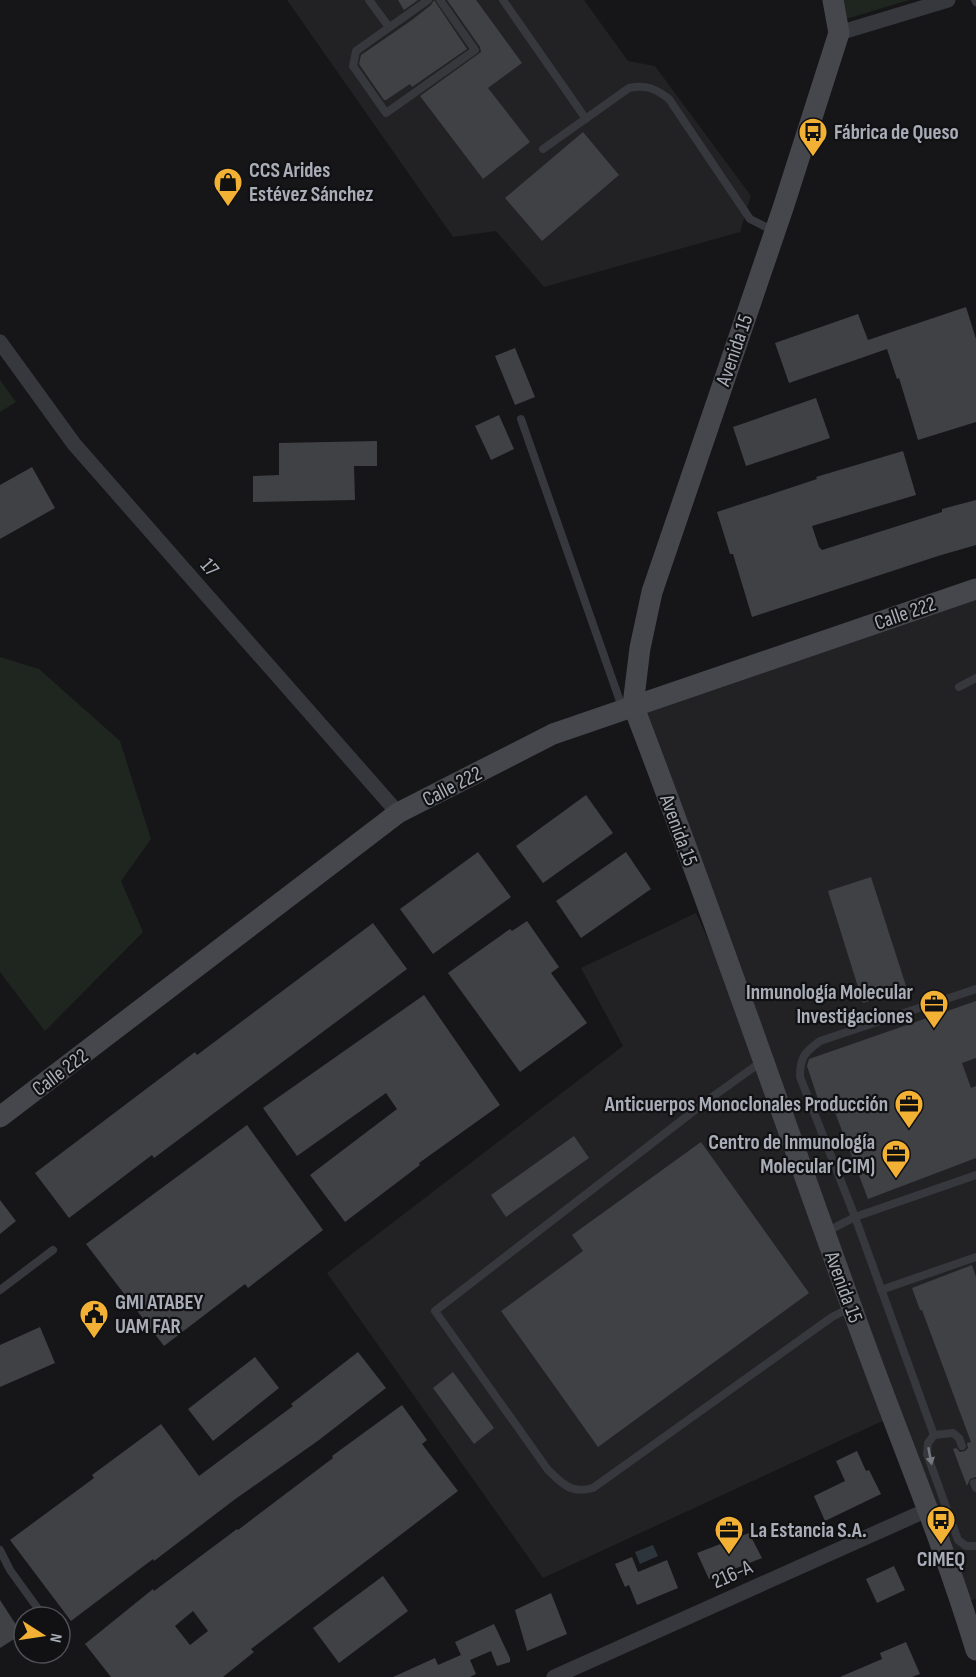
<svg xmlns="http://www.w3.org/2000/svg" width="976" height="1677" font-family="'Sofia Sans Condensed',sans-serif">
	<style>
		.built { fill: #222225 }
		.green { fill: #1e261f }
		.water { fill: #2c353c }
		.building { fill: #404145; fill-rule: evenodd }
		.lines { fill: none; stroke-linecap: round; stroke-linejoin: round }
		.lane { stroke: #37383d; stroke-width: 8 }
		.street { stroke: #37383d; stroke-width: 15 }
		.secondary { stroke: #45474d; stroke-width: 21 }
		.oneway { fill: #757881 }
		.labels { text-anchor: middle; stroke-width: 4.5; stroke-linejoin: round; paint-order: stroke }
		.poi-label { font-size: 21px; font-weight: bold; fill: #a8adb8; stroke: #111113; text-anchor: start }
		.street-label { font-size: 21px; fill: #a8adb8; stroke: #111113 }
	</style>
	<rect width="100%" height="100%" fill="#161618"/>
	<g class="built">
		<path d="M287,0H584L628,61L655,66L751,196L740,232L544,287L496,231L453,237Z"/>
		<path d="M976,589V1599L968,1601L891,1417L543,1578L327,1273L623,1046L581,968L696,913L759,1050L633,705Z"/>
	</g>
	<g class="green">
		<path d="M843,0H909L846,19Z"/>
		<path d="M0,380L16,402L0,412Z"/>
		<path d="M0,657L39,669L120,741L151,839L121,881L143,932L45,1031L0,972Z"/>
	</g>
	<path class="water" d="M653,1545L658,1556L640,1564L635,1552Z"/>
	<g class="building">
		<path d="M398,0H418L404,10Z"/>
		<path d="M434,0L467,49L412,87L410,84L386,100H384L359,64L361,55L412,20L431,5Z"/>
		<path d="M447,0H476L522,63L488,88L530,142L483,179L420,96L481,52L480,47Z"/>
		<path d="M583,132L619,175L542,241L505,198Z"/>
		<path d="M966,307L976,339V422L918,440L899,378L897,379L887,349L789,383L775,343L858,314L868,340Z"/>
		<path d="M515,348L535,397L515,405L495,356Z"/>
		<path d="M816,398L830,438L746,466L733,427Z"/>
		<path d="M499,415L514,449L491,460L475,426Z"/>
		<path d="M377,441V466H354L355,500L253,502V476L279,475V443Z"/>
		<path d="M903,451L916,495L812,526L819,547L822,550L942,512V509L976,500V545L938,556L752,617L733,554H730L717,512L817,479L816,477Z"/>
		<path d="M32,467L55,508L0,539V485Z"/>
		<path d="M586,795L613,833L543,883L516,846Z"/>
		<path d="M478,852L511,897L433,954L400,909Z"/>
		<path d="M626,852L651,889L581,938L556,901Z"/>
		<path d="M871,877L907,989L863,1003L828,891Z"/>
		<path d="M527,921L559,967L551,973L587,1023L520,1072L448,973L510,929L512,931Z"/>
		<path d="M373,923L407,969L154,1158L152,1155L69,1218L35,1173L195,1052L197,1055Z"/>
		<path d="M424,995L500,1105L419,1163L420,1165L345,1222L310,1175L397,1109L386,1093L297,1156L263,1108Z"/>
		<path d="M976,1001V1058L962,1063L971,1088L976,1086V1158L868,1199L833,1107L822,1111L807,1066L809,1059Z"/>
		<path d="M247,1125L323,1230L248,1288L245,1284L164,1346L86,1244Z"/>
		<path d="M574,1136L589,1158L506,1217L491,1195Z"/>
		<path d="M701,1142L809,1293L598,1447L501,1311L583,1251L572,1235Z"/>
		<path d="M0,1200L16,1221L0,1234Z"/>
		<path d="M972,1265L976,1277V1477L970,1479L967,1486L953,1449L956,1448L960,1452L965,1451L968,1448L967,1443L971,1442L922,1310H920L912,1288Z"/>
		<path d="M40,1327L55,1363L0,1387V1345Z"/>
		<path d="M358,1352L386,1388L319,1440L234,1500L154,1561L153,1559L71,1621L10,1540L94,1478L92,1475L161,1424L199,1476L293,1406L291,1404Z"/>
		<path d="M255,1357L279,1388L213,1441L188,1409Z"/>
		<path d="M453,1372L494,1428L474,1444L433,1388Z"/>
		<path d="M402,1405L427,1440L422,1444L458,1491L251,1649L254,1652L223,1677H111L85,1644L153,1589L154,1591L237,1529L238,1530L333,1458L332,1456ZM193,1611L208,1631L190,1645L175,1626Z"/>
		<path d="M857,1451L866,1471L869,1470L881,1494L825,1521L814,1496L845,1481L836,1461Z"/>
		<path d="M749,1533L762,1558L709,1579L697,1553Z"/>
		<path d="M632,1557L638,1572L667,1560L678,1588L637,1605L629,1585L625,1587L615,1564Z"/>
		<path d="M894,1566L905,1590L877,1603L866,1579Z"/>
		<path d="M383,1576L408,1611L339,1663L313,1628Z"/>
		<path d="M551,1593L567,1634L527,1651L515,1610Z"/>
		<path d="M0,1600L22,1634L0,1648Z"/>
		<path d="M494,1624L510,1658V1662L497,1666L491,1651L470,1660L476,1674L470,1677H393L435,1658L438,1665L461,1655L455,1642Z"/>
		<path d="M906,1642L920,1674L912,1677H840L882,1659L880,1653Z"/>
	</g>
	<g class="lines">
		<g class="lane">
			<path d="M369,0L389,27"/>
			<path d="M428,0L356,51L353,66L386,113L475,50L440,0"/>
			<path d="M503,0L586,119"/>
			<path d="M975,0L976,2"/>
			<path d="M543,149L629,88C646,84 656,89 669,99L750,219L774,231"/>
			<path d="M521,419L622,707"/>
			<path d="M959,687L976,678"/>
			<path d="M761,1062L708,1100L435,1311L548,1470C563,1484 570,1494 593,1488L832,1317L850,1308"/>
			<path d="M826,1232L855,1217L976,1175"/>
			<path d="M0,1290L53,1250"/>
			<path d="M881,1290L976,1257"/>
			<path d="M934,1435L855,1217L800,1077C800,1057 804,1053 820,1041L976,989"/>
			<path d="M962,1446L959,1438L953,1433L934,1435L928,1443L927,1454L958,1540L966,1546H976"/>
			<path d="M974,1483L976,1488"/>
			<path d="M0,1550L10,1570L44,1617"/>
			<path d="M60,1640L63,1643"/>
		</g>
		<g class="street">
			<path d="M839,33L948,0"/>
			<path d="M0,342L74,444L398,813"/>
			<path d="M554,1677L927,1510"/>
		</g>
		<g class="secondary">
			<path d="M833,0L839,33L783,208L652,592L640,648L633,705C710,905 779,1107 852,1308C892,1422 941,1534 976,1650"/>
			<path d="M0,1117L398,813L553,734L976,589"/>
		</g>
	</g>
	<defs><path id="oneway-solid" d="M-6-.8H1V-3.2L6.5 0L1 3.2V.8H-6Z" transform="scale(1.5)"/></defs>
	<use class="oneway" href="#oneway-solid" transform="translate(930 1456) rotate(79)"/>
	<defs>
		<g id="bus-pin" transform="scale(1.5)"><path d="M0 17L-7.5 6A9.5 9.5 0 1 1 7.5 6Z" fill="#f2b134" stroke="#111113"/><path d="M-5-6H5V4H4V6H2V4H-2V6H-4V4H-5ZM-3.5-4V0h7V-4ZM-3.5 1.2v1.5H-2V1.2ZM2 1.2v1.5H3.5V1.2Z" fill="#111"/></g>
		<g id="shop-pin" transform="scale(1.5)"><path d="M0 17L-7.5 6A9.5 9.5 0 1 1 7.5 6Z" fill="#f2b134" stroke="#111113"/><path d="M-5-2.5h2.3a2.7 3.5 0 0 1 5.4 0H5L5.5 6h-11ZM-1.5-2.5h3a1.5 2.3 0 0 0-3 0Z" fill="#111"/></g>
		<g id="office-pin" transform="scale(1.5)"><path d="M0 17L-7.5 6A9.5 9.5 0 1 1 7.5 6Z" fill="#f2b134" stroke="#111113"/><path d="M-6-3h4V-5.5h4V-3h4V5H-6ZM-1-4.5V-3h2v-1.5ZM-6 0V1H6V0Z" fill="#111"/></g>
		<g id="civic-pin" transform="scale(1.5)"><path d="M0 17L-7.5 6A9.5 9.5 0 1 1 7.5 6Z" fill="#f2b134" stroke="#111113"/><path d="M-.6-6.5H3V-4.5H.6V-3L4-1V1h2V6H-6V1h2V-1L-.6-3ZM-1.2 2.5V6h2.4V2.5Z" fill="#111"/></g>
	</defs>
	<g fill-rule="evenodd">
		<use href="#bus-pin" x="813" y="132"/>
		<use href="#shop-pin" x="228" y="182"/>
		<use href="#office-pin" x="934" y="1004"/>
		<use href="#office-pin" x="909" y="1104"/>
		<use href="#office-pin" x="896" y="1154"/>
		<use href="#civic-pin" x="94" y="1314"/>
		<use href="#bus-pin" x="941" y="1520"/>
		<use href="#office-pin" x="729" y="1530"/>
	</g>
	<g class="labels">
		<g class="poi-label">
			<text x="834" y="139">Fábrica de Queso</text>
			<text x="249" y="177">CCS Arides<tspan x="249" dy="24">Estévez Sánchez</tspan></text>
			<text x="913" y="999" text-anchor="end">Inmunología Molecular<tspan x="913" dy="24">Investigaciones</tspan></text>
			<text x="888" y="1111" text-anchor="end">Anticuerpos Monoclonales Producción</text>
			<text x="875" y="1149" text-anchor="end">Centro de Inmunología<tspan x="875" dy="24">Molecular (CIM)</tspan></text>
			<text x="115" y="1309">GMI ATABEY<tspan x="115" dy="24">UAM FAR</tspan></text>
			<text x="750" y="1537">La Estancia S.A.</text>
			<text x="941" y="1566" text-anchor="middle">CIMEQ</text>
		</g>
		<g class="street-label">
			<text transform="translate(734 350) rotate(-71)" y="7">Avenida 15</text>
			<text transform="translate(210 567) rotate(49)" y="7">17</text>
			<text transform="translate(905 613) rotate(-19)" y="7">Calle 222</text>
			<text transform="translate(452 786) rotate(-27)" y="7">Calle 222</text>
			<text transform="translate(679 830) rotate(70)" y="7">Avenida 15</text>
			<text transform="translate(60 1072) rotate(-37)" y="7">Calle 222</text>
			<text transform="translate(844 1287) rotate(70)" y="7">Avenida 15</text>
			<text transform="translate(732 1574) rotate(-24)" y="7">216-A</text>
		</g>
	</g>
	<g transform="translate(42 1635) rotate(102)"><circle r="28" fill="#111113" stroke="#4d4f55" stroke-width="1.5"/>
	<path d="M0-4.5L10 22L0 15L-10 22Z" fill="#f2b134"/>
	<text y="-9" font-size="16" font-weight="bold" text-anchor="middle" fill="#a8adb8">N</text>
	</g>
</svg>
